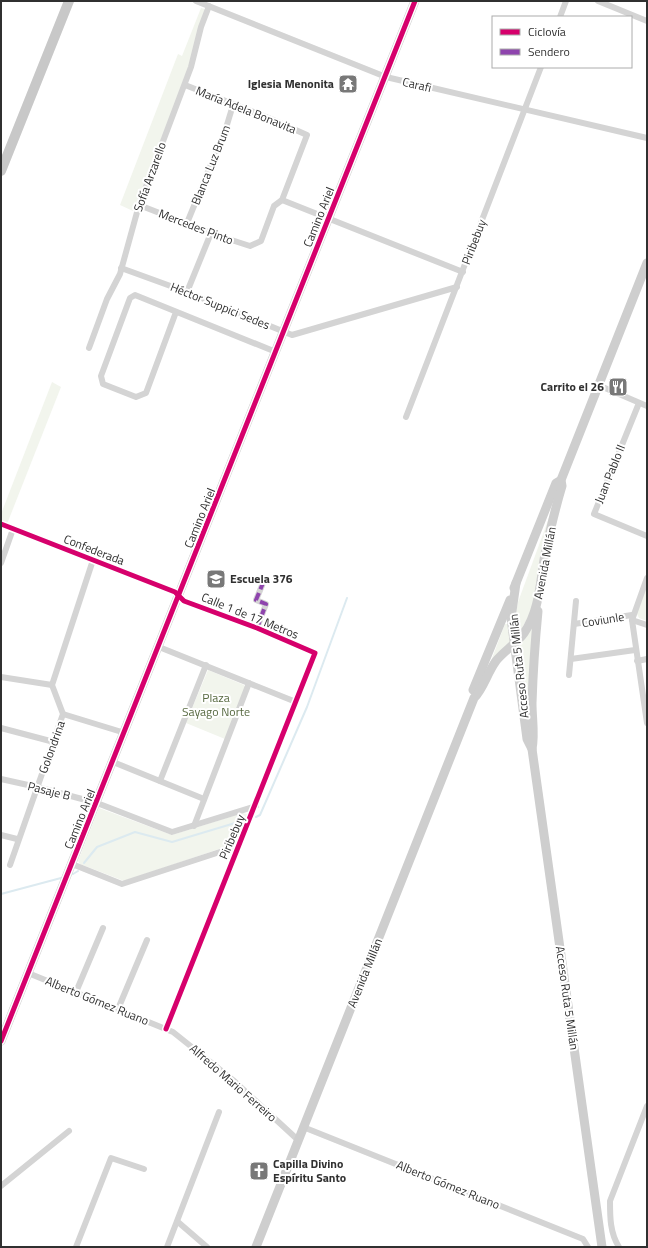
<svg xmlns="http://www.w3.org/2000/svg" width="648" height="1248" font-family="'Titillium Web',sans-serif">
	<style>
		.green { fill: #f2f5ed }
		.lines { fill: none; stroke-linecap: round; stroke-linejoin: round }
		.stream { stroke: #dceaf0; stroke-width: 2 }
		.street { stroke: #d4d4d4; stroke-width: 6 }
		.secondary { stroke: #cecece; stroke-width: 9 }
		.primary { stroke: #c8c8c8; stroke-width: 10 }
		.quiet { stroke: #8e44ad; stroke-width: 4; stroke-dasharray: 8 4; stroke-linecap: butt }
		.cycleway-casing { stroke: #fff; stroke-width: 8 }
		.cycleway { stroke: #d6006c; stroke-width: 5 }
		.labels { text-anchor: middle; stroke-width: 4; stroke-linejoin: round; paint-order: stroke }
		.poi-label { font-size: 12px; font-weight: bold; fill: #303030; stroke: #fff; text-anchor: end }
		.street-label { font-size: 12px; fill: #303030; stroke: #fff }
		.park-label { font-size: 12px; fill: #576940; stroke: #fff }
	</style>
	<rect width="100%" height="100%" fill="#fff"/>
	<g class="green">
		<path d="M201,8L205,9L192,62L133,211L120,205L178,54L182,56Z"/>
		<path d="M52,382L61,387L7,524L1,521V514Z"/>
		<path d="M550,515L532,611L516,638L515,619L518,602Z"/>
		<path d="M647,585V621L639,618L636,612Z"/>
		<path d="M534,620L531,734L518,645Z"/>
		<path d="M505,624H509L512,643L489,666Z"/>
		<path d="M208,670L244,685L246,688L225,739L186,723Z"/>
		<path d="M99,808L172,835L243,813L247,814V816L234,844L124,881L80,864L78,861Z"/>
	</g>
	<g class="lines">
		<g class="stream">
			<path d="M256,817L260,815L307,707L347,598"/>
			<path d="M84,863L97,847L135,832L172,842L245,820"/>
			<path d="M73,874L78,871"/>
			<path d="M1,894L61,878"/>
		</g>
		<g class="street">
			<path d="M196,1L386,77L647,138"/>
			<path d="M598,1L647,21"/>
			<path d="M560,17L566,1"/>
			<path d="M282,200L463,272"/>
			<path d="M139,205L216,235L250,246L261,241L274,206L282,200L307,135L271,119L185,85"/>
			<path d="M187,223L226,128L233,105"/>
			<path d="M121,268L187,292L292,335L457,287"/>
			<path d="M187,292L211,233"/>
			<path d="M176,312L146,393L136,397L103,384L101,376L130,298L135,295L276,352"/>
			<path d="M89,348L107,299L120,274L139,205L191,67L201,27L209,6"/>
			<path d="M598,385L647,406"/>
			<path d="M639,403L594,514L647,536"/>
			<path d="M406,417L541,67"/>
			<path d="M1,524L175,592L184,601L257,628L315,653L166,1029"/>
			<path d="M1,563L13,529"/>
			<path d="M647,578L632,620L647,723"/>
			<path d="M632,620L647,625"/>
			<path d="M574,624L632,615"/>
			<path d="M257,628L266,604L256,600L263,583"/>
			<path d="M159,647L296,702"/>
			<path d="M571,659L635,650"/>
			<path d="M637,661L647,659"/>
			<path d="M569,675L576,601"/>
			<path d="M1,677L52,685"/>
			<path d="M63,714L125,733"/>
			<path d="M1,728L54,742"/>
			<path d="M113,762L204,799"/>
			<path d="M1,779L37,787L97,803L172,832L256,806"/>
			<path d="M160,781L206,665"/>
			<path d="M194,826L249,683"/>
			<path d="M1,835L17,839"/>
			<path d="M72,864L122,884L229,849H238"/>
			<path d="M10,865L63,714L52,685L93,560"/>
			<path d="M28,973L173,1032L233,1080L298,1140"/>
			<path d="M76,992L103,928"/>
			<path d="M118,1009L147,940"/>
			<path d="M303,1127L583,1239L588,1247"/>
			<path d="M1,1186L69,1131"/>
			<path d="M178,1222L207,1247"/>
			<path d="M76,1247L111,1158L144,1169"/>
			<path d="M167,1247L219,1112"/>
			<path d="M619,1247C610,1233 610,1217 610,1201L647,1106"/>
		</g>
		<g class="secondary">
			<path d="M516,583L511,618L527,739L532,749L602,1247"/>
			<path d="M514,588L556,483L561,480"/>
			<path d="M473,690L510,600"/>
			<path d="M532,749C535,734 532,719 532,703C533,672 535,642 538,611"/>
			<path d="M1,1041L415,1"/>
			<path d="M256,1247L474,698C484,688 487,673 496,661C504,651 516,644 524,633C540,610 540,581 545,554C550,531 555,509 562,486L561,480L647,263"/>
		</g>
		<path class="primary" d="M1,171L69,1"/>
		<path class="quiet" d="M257,628L266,604L256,600L263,583"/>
		<g class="cycleway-casing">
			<g id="cycleway">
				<path d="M1,524L175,592L184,601L257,628L315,653L166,1029"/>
				<path d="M1,1041L415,1"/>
			</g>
		</g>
		<use href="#cycleway" class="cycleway"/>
	</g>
	<defs>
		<g id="temple-square" transform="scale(1)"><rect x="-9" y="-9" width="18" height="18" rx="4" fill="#787878" stroke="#fff"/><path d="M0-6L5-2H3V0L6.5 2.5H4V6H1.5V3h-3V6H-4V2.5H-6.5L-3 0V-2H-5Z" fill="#fff"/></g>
		<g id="restaurant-square" transform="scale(1)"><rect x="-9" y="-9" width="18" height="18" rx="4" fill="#787878" stroke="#fff"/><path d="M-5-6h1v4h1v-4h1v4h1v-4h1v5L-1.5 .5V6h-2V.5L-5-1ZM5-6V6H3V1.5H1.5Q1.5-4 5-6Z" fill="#fff"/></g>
		<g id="school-square" transform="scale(1)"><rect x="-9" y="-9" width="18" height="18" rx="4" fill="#787878" stroke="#fff"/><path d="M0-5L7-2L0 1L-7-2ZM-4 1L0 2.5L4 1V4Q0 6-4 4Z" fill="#fff"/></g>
		<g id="church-square" transform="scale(1)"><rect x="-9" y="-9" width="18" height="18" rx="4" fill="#787878" stroke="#fff"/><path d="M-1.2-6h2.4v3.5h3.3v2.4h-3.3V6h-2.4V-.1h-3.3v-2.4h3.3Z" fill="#fff"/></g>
	</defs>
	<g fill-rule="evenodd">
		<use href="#temple-square" x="348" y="84"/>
		<use href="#restaurant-square" x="618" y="387"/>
		<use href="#school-square" x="216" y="579"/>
		<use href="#church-square" x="259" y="1171"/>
	</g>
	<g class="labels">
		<g class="poi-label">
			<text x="334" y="88">Iglesia Menonita</text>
			<text x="604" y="391">Carrito el 26</text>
			<text x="230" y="583" text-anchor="start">Escuela 376</text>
			<text x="273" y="1168" text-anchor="start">Capilla Divino<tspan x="273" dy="14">Espíritu Santo</tspan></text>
		</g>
		<g class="street-label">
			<text transform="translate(417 85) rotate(13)" y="4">Carafi</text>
			<text transform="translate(246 110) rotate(22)" y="4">María Adela Bonavita</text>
			<text transform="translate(211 165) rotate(-68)" y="4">Blanca Luz Brum</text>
			<text transform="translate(150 177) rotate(-70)" y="4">Sofía Arzarello</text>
			<text transform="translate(319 217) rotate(-68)" y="4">Camino Ariel</text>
			<text transform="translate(196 227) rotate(21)" y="4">Mercedes Pinto</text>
			<text transform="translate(474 242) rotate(-69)" y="4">Piribebuy</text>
			<text transform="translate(220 306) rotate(22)" y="4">Héctor Suppici Sedes</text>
			<text transform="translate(610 474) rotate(-68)" y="4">Juan Pablo II</text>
			<text transform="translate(200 518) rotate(-68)" y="4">Camino Ariel</text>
			<text transform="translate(94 550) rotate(21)" y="4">Confederada</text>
			<text transform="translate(545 563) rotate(-79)" y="4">Avenida Millán</text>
			<text transform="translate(250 616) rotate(22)" y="4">Calle 1 de 17 Metros</text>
			<text transform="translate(603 620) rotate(-9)" y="4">Coviunle</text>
			<text transform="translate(519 666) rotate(-96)" y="4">Acceso Ruta 5 Millán</text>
			<text transform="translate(52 747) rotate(-70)" y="4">Golondrina</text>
			<text transform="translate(49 791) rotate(14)" y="4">Pasaje B</text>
			<text transform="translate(80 819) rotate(-68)" y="4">Camino Ariel</text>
			<text transform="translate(232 837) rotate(-67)" y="4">Piribebuy</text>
			<text transform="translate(365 973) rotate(-68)" y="4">Avenida Millán</text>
			<text transform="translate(567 998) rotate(82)" y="4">Acceso Ruta 5 Millán</text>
			<text transform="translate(97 1001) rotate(22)" y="4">Alberto Gómez Ruano</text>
			<text transform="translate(233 1083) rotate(41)" y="4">Alfredo Mario Ferreiro</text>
			<text transform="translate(448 1185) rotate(22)" y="4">Alberto Gómez Ruano</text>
		</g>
		<g class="park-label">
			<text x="216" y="702">Plaza<tspan x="216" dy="14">Sayago Norte</tspan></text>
		</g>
	</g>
	<rect width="648" height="1248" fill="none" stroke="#303030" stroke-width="4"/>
	<rect x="492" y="16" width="140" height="52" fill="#ffffff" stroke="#acacac"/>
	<rect x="500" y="29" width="20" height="6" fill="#d6006c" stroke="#acacac"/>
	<text x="528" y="36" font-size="12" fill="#303030">Ciclovía</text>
	<rect x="500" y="49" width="20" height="6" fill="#8e44ad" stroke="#acacac"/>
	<text x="528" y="56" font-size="12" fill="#303030">Sendero</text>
</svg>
